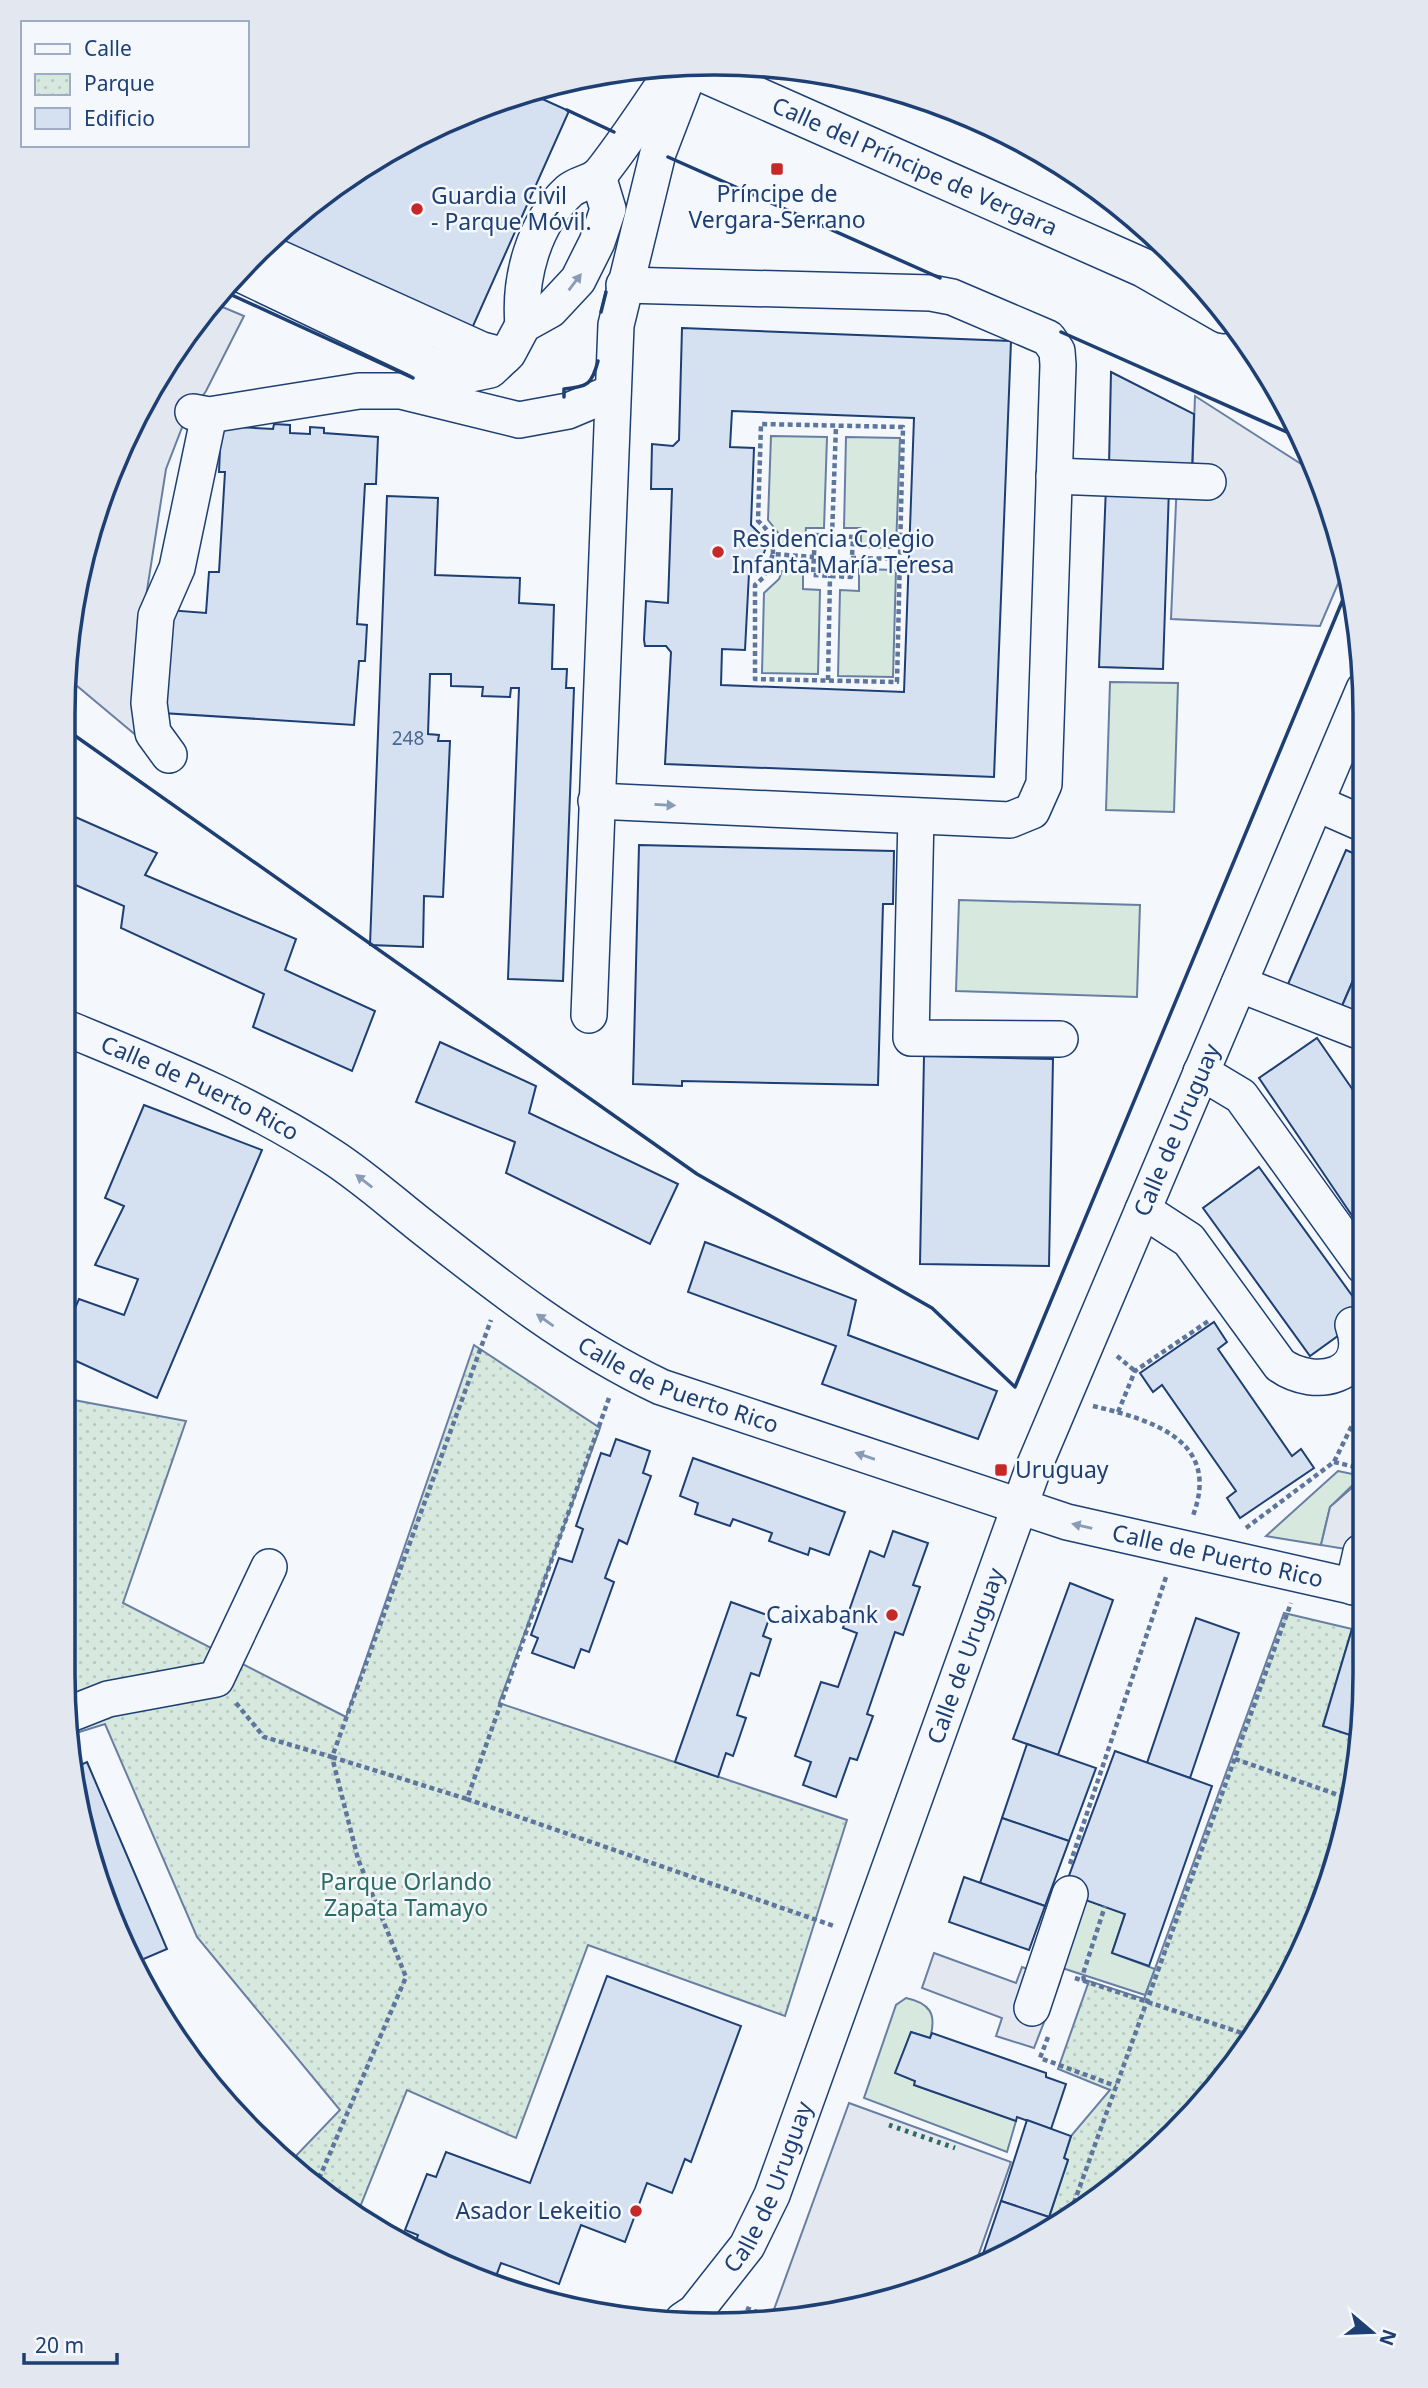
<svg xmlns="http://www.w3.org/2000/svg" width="1428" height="2388" font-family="'Noto Sans',sans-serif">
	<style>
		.green { fill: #d7e8df; stroke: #687fa3; stroke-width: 2 }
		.park { fill: url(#park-dots); stroke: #687fa3; stroke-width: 2 }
		.parking { fill: #e3e8f0; stroke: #687fa3; stroke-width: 2 }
		.building { fill: #d5e0f0; stroke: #1d3f73; stroke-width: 2; fill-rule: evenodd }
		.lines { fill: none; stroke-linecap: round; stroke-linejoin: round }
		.minor-casing { stroke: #1d3f73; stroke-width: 38 }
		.major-casing { stroke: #1d3f73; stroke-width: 41 }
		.path { stroke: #5e769c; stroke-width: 4.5; stroke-dasharray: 5 3.5; stroke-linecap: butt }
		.minor { stroke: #f4f7fb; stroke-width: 35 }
		.major { stroke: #f4f7fb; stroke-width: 38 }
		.hedge { stroke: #2c6c60; stroke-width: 5; stroke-dasharray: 3.5 5; stroke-linecap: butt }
		.wall { stroke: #1d3f73; stroke-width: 3.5 }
		.oneway { fill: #889bb7 }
		.poi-dot { fill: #c62828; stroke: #f4f7fb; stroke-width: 2.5 }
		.labels { text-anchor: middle; stroke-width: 5; stroke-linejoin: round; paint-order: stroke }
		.number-label { font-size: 19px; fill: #4b6792 }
		.street-label { font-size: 23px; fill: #1d3f73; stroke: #f4f7fb }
		.poi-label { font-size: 23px; fill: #1d3f73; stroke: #f4f7fb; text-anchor: start }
		.park-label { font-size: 23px; fill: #2c6c60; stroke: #f4f7fb }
		.rim { fill: none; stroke: #1d3f73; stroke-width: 3.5 }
	</style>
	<defs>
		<pattern id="park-dots" width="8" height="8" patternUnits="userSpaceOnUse" patternTransform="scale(1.75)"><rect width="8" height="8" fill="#d7e8df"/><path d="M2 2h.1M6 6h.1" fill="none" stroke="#b8c8c3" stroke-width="1.8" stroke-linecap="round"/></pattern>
	</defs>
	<rect width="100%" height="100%" fill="#f4f7fb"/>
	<g class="green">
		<path d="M771,436L827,437L824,528H806L804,547L782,545L779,534L768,520Z"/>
		<path d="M846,437L900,438L896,548L861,547V528H844Z"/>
		<path d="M859,569L896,570L893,677L838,676L840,590L859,591Z"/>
		<path d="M782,571H803V589L820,590L818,674L762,673L764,593L779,579Z"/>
		<path d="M1110,682L1178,683L1174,812L1106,810Z"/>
		<path d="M959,900L1140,905L1137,997L956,991Z"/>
		<path d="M1338,1471L1362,1476L1330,1507L1321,1545L1266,1536Z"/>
		<path d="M1076,1896L1125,1914L1112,1953L1155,1969L1145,1995L1053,1965Z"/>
		<path d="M906,1998C930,2003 937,2014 930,2038L911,2032L896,2073L915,2081V2085L1016,2121L1007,2152L864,2098L896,2005Z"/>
	</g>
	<g class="park">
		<path d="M474,1345L600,1428L499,1703L847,1820L785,2016L588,1945L516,2138L407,2090L358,2212L318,2191L290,2162L340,2110L197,1937L105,1724L73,1734L63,1674V1398L186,1421L123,1603L346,1717Z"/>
		<path d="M1284,1613L1352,1629L1323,1725L1359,1738L1330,1884L1255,2036L1110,2191L1047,2224L1068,2160L1064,2158L1071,2136L1110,2090L1058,2069L1089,1981L1144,1999Z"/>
	</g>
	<g class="parking">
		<path d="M213,303L244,316L206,391L183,425L166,469L145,603L138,737L64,675V671L98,504L173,352Z"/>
		<path d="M1195,396L1312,471L1343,545L1346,565L1320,626L1171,619L1177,480H1192Z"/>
		<path d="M1364,1477V1552L1321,1545L1330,1507Z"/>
		<path d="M934,1953L1016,1983L1022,1967L1060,1981L1034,2048L996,2036L1002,2018L922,1988Z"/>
		<path d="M849,2103L1011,2162L976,2262L923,2291L772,2315Z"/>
	</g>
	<g class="building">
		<path d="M529,93L569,111L469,335L264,245L353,172L465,112Z"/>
		<path d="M682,328L1011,341L994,777L665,764L671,652L666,646H645L644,640L646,601L668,603L672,489H651L652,444L673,446L679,440ZM732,411L914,418L904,692L721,685L722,649L745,650L749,573L760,564L765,550L762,536L751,525L754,448L730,447Z"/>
		<path d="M1111,372L1194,414L1192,471L1109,466Z"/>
		<path d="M274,424L290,425V433L310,434V427L324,428V433L378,437L376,484H365L357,624L367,625L365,661H359L354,725L162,713L168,610L206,613L209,572H219L225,472H219L221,426L273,429Z"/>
		<path d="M1106,486L1169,488L1163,669L1099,667Z"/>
		<path d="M387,496L438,498L435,575L520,578L519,603L554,605L552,669H567L566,688H574L563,981L508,979L519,688H511L510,697L482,696L483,687L451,686V674H430L428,734L439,735L438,741H450L443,897L424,896L423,947L370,945Z"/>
		<path d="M64,812L157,853L145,875L296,939L285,970L375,1011L352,1071L253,1027L264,994L121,928L124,906L64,880Z"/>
		<path d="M639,845L894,851L893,904H883L878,1085L682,1081V1086L633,1084Z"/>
		<path d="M1346,850L1364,858V955L1342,1006L1288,984Z"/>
		<path d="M1364,955V1016L1342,1006Z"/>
		<path d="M1317,1038L1364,1106V1223L1359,1226L1259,1078Z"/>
		<path d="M440,1042L536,1086L529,1113L678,1184L650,1244L506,1173L515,1142L416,1102Z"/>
		<path d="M924,1056L1053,1059L1049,1266L920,1264Z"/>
		<path d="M144,1105L262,1150L157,1398L63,1355V1335L79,1299L124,1315L138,1279L95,1265L124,1206L105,1198Z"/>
		<path d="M1259,1167L1364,1312V1317L1310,1356L1203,1208Z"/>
		<path d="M705,1242L856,1300L848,1335L997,1391L978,1439L822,1384L836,1346L688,1292Z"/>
		<path d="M1214,1322L1227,1342L1218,1349L1292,1456L1301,1449L1314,1468L1240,1518L1227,1498L1236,1491L1162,1385L1153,1392L1140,1373Z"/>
		<path d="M616,1439L650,1451L643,1473L651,1476L627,1544L619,1540L605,1578L614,1582L589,1652L581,1649L574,1668L532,1653L538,1638L531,1635L559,1558L572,1562L583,1529L576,1526L601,1453L610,1456Z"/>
		<path d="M693,1458L845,1512L829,1555L810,1548L808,1555L769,1541L772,1533L733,1519L730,1526L695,1514L698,1503L680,1496Z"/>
		<path d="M893,1531L928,1543L913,1585L920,1587L903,1635L895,1632L867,1714L873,1716L857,1760L850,1758L836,1797L803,1785L811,1762L795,1756L821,1682L838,1687L857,1633L843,1628L870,1551L884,1557Z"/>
		<path d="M1070,1583L1113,1600L1058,1755L1013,1739Z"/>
		<path d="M731,1602L770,1616L763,1636L771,1639L759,1676L751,1673L737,1715L746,1718L733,1756L726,1753L718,1777L675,1762Z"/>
		<path d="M1196,1618L1239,1633L1190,1778L1147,1763Z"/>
		<path d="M1352,1629L1364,1631V1717L1359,1738L1323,1726Z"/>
		<path d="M1027,1744L1096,1768L1069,1841L1002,1818Z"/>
		<path d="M1115,1751L1212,1786L1149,1966L1112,1953L1125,1914L1063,1892Z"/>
		<path d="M87,1762L167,1949L139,1961L97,1883L78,1766Z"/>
		<path d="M1002,1818L1069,1841L1045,1906L980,1883Z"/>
		<path d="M964,1877L1045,1906L1029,1950L949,1922Z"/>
		<path d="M607,1976L741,2026L691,2162L685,2159L672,2193L647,2183L625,2242L581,2225L559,2284L501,2263L493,2284L415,2243L418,2235L405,2230L427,2174L436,2177L446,2152L530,2183Z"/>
		<path d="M911,2032L930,2038L932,2033L1046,2073V2077L1066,2084L1051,2129L1017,2117L1016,2121L914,2085L915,2081L895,2073Z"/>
		<path d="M1027,2120L1071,2136L1064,2158L1068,2160L1049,2217L1001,2201Z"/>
		<path d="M1001,2201L1049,2217L1046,2225L981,2260Z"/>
	</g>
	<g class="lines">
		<g class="minor-casing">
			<g id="minor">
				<path d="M259,249L482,350L505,356"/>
				<path d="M238,273L429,364L461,376L490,370L508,353L523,325L550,310L578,280L597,242L608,209L598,176"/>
				<path d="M523,325C519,279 533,224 569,191C578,183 593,183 601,173C628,139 651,102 676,67"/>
				<path d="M193,412L209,415L359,391H401L519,420L568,411L613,392"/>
				<path d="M1054,476L1208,482"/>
				<path d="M169,755L153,733L149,703L156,616L177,568L209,415"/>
				<path d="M596,801L1010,820L1032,811L1044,784L1058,365L1057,351L1048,338L952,297L931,293L624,285"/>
				<path d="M1316,803L1364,824"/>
				<path d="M916,816L911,1038L1060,1039"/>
				<path d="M1239,984L1364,1033"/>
				<path d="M589,1015L616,325L658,153L691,67"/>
				<path id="s1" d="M64,1027C155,1065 248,1101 331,1156C362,1176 390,1201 419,1224C496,1285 572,1345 661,1387L1067,1522L1364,1589"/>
				<path d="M1201,1072L1241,1096L1364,1267"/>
				<path d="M1143,1210L1189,1240L1280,1365C1315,1390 1372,1377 1353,1325"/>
				<path d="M1353,1587L1361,1552"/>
				<path d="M70,1714L108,1699L216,1679L269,1567"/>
				<path d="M1032,2008L1070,1894"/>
				<path id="s2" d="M683,2320L695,2312L747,2246L772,2195L1033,1469L1364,689"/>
			</g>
		</g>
		<g class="major-casing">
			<g id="major">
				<path id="s3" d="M688,66L1144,268L1224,314"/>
			</g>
		</g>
		<g class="path">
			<path d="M815,535L853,537L851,577L813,575Z"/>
			<path d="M832,536L836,426"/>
			<path d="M773,554C773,539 770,531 758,521L761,424L903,427L897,682L755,679V585L764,577L773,554L814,557"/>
			<path d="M851,558L901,559"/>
			<path d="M828,680L830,576"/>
			<path d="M1117,1356L1135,1371"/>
			<path d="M609,1398L467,1799L834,1926"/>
			<path d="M1093,1406C1153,1420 1223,1441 1192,1518"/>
			<path d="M1118,1412L1135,1371L1210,1320"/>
			<path d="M1352,1428L1364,1425"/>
			<path d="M1334,1462L1364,1469"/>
			<path d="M1246,1528L1334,1462L1364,1401"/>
			<path d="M236,1703L264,1737L332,1757L491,1320"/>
			<path d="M332,1757L467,1799"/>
			<path d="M1235,1759L1347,1798"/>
			<path d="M1070,1864L1166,1577"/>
			<path d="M1075,1978L1254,2037"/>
			<path d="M1084,1981L1083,1974L1105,1906"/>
			<path d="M1048,2037L1040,2058L1116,2086"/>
			<path d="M312,2184L321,2174L406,1977L358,1859L332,1757"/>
			<path d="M1071,2211L1291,1603"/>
			<path d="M746,2308L768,2316"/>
		</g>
		<use href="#minor" class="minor"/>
		<use href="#major" class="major"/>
		<path class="hedge" d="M889,2125L955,2148"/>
		<g class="wall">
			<path d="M567,110L614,132"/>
			<path d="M668,157L940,278"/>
			<path d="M223,291L413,378"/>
			<path d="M601,312L606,292"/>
			<path d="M1061,332L1298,437"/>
			<path d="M564,397V389C588,387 592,384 598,361"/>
			<path d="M64,728L697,1174L932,1308L1015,1387L1349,585"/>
		</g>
	</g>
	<defs><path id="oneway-solid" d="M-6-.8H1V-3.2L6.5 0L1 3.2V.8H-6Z" transform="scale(1.75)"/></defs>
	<g class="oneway">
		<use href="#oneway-solid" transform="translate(575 282) rotate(-53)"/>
		<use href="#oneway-solid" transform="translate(665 805) rotate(3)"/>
		<use href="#oneway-solid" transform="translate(364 1181) rotate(-142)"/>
		<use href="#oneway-solid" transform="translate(545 1320) rotate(-145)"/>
		<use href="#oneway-solid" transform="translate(865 1456) rotate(-161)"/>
		<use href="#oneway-solid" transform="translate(1082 1526) rotate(-167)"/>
	</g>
	<g class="poi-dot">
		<rect x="770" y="162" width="14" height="14" rx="3.5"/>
		<circle cx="417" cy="209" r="7"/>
		<circle cx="718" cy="552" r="7"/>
		<rect x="994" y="1463" width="14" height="14" rx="3.5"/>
		<circle cx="892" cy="1615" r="7"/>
		<circle cx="636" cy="2211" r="7"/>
	</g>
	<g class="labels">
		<g class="number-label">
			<text x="408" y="745">248</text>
		</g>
		<g class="street-label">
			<text dy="8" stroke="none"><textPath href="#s3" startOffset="248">Calle del Príncipe de Vergara</textPath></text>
			<text dy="8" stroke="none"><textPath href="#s1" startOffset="149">Calle de Puerto Rico</textPath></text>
			<text dy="8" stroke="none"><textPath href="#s2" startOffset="1295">Calle de Uruguay</textPath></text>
			<text dy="8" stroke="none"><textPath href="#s1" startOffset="716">Calle de Puerto Rico</textPath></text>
			<text dy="8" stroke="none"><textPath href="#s1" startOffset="1283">Calle de Puerto Rico</textPath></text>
			<text dy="8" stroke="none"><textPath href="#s2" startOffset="728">Calle de Uruguay</textPath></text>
			<text dy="8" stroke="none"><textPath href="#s2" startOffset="161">Calle de Uruguay</textPath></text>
		</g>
		<g class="poi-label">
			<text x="777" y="202" text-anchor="middle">Príncipe de<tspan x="777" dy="26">Vergara-Serrano</tspan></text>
			<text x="431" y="204">Guardia Civil<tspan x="431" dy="26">- Parque Móvil.</tspan></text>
			<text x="732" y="547">Residencia Colegio<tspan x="732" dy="26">Infanta María Teresa</tspan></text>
			<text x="1015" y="1478">Uruguay</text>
			<text x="878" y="1623" text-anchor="end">Caixabank</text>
			<text x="622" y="2219" text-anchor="end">Asador Lekeitio</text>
		</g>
		<g class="park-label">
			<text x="406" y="1890">Parque Orlando<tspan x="406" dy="26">Zapata Tamayo</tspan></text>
		</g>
	</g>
	<path d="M0 0H1428V2388H0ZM714 75H714A639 639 0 0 1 1353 714V1674A639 639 0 0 1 714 2313H714A639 639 0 0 1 75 1674V714A639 639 0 0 1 714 75Z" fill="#e3e8f0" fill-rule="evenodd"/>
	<path class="rim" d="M714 75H714A639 639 0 0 1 1353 714V1674A639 639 0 0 1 714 2313H714A639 639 0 0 1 75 1674V714A639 639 0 0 1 714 75Z"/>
	<rect x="21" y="21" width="228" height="126" fill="#f4f7fb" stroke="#9eadc5" stroke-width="2"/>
	<rect x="35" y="44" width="35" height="10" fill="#f4f7fb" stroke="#9eadc5" stroke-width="2"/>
	<text x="84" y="56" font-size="21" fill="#1d3f73">Calle</text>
	<rect x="35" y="74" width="35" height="21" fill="url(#park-dots)" stroke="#9eadc5" stroke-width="2"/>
	<text x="84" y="91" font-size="21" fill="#1d3f73">Parque</text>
	<rect x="35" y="108" width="35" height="21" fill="#d5e0f0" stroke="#9eadc5" stroke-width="2"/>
	<text x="84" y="126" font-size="21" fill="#1d3f73">Edificio</text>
	<g transform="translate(1372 2332) rotate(109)" stroke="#f4f7fb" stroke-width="5" paint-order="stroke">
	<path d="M0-5L12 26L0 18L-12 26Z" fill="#1d3f73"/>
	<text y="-10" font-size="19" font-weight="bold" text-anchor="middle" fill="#1d3f73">N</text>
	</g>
	<path d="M24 2353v10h93v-10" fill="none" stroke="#1d3f73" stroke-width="3.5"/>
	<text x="35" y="2353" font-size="21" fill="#1d3f73" stroke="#f4f7fb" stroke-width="5" paint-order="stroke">20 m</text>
</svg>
